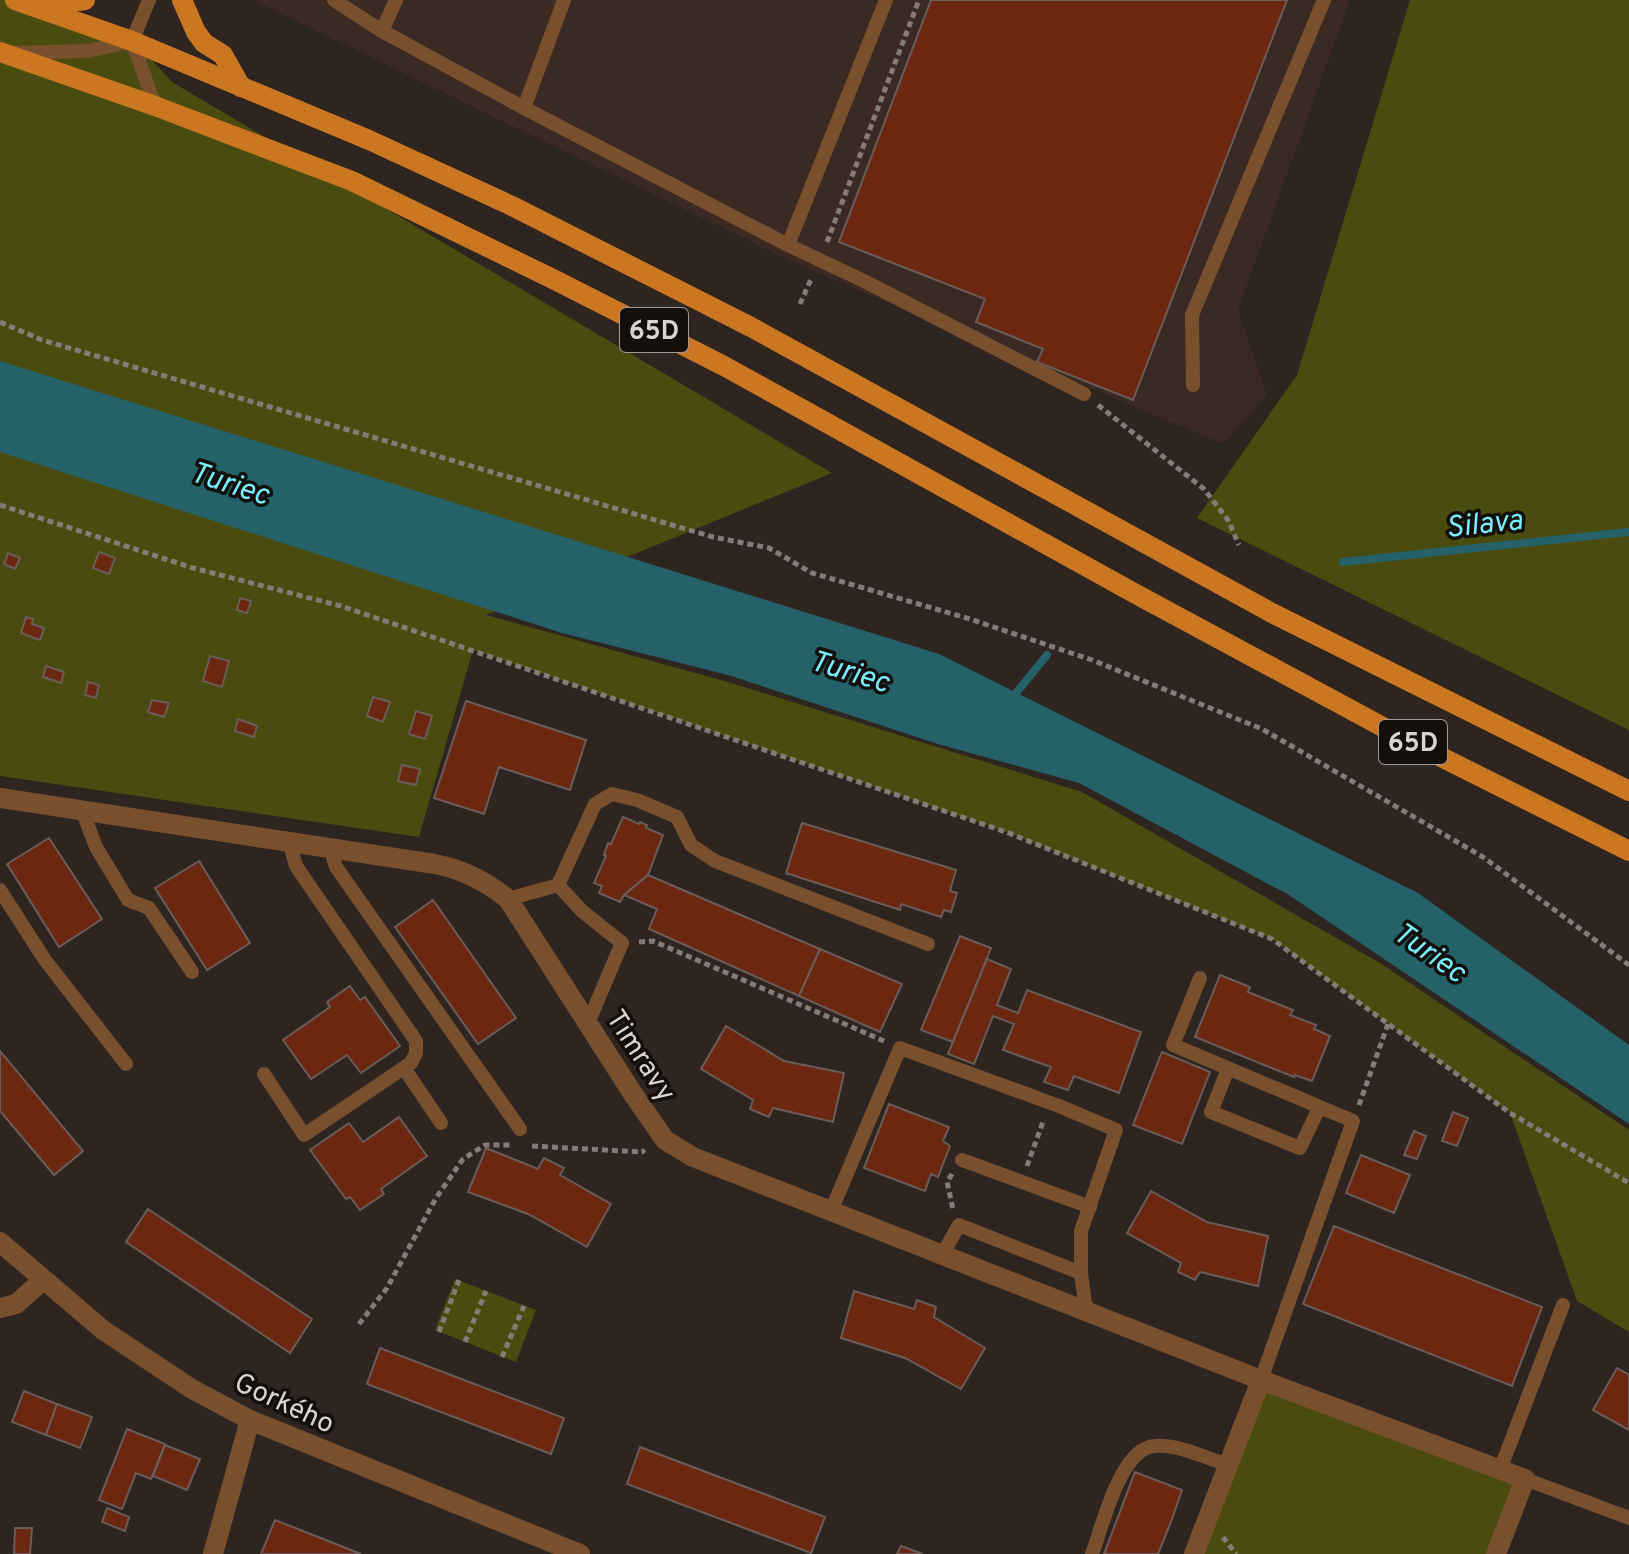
<svg xmlns="http://www.w3.org/2000/svg" width="1629" height="1554" font-family="Overpass,sans-serif">
	<style>
		.built { fill: #3b2a23 }
		.green { fill: #494c0e }
		.water { fill: #246169 }
		.lines { fill: none; stroke-linecap: round; stroke-linejoin: round }
		.stream { stroke: #246169; stroke-width: 8 }
		.building { fill: #6c2711; stroke: #6a5d59; stroke-width: 2 }
		.path { stroke: #847c78; stroke-width: 5; stroke-dasharray: 6 4; stroke-linecap: butt }
		.service { stroke: #79502d; stroke-width: 14 }
		.minor { stroke: #79502d; stroke-width: 20 }
		.primary { stroke: #cb7621; stroke-width: 20 }
		.labels { text-anchor: middle; stroke-width: 7; stroke-linejoin: round; paint-order: stroke }
		.shield { fill: #130f0d; stroke: #9f9996; stroke-width: 2 }
		.shield-label { font-size: 26px; font-weight: bold; fill: #dbd4d1 }
		.street-label { font-size: 28px; fill: #dbd4d1; stroke: #130f0d }
		.water-label { font-size: 30px; font-style: italic; fill: #79eefd; stroke: #130f0d }
	</style>
	<rect width="100%" height="100%" fill="#2e2420"/>
	<path class="built" d="M253,0H1350L1238,310L1267,395L1223,444L799,265Z"/>
	<g class="green">
		<path d="M0,0H55L153,61L172,82L832,473L486,615L728,682L1082,792L1380,963L1629,1130V1332L1577,1301L1510,1113L1272,939L1006,832L473,650L419,837L0,776Z"/>
		<path d="M1410,0H1629V730L1197,518L1297,375Z"/>
		<path d="M455,1279L536,1310L516,1362L435,1330Z"/>
		<path d="M1261,1380L1525,1479L1496,1554H1194Z"/>
	</g>
	<path class="water" d="M0,361L939,654L1418,893L1629,1045V1124L1289,895L1079,783L938,744L728,675L562,633L0,452Z"/>
	<g class="lines">
		<g class="stream">
			<path d="M1343,562L1629,532"/>
			<path d="M1012,698L1047,655"/>
		</g>
	</g>
	<g class="building">
		<path d="M931,0H1287L1133,400L1037,362L1043,349L976,322L985,299L839,242Z"/>
		<path d="M99,552L115,558L109,574L93,568Z"/>
		<path d="M8,553L20,558L15,569L4,564Z"/>
		<path d="M240,598L251,601L247,613L237,610Z"/>
		<path d="M26,617L33,619L32,624L44,628L40,640L21,633Z"/>
		<path d="M210,656L229,661L222,687L203,681Z"/>
		<path d="M46,666L64,672L61,683L43,677Z"/>
		<path d="M88,682L99,685L96,698L85,695Z"/>
		<path d="M373,697L390,702L383,722L367,716Z"/>
		<path d="M152,700L169,703L164,717L148,712Z"/>
		<path d="M466,701L586,740L570,790L499,767L484,814L434,798Z"/>
		<path d="M416,711L432,716L425,739L409,734Z"/>
		<path d="M238,719L257,726L254,737L235,731Z"/>
		<path d="M402,765L420,769L416,785L398,781Z"/>
		<path d="M623,817L639,824L640,822L647,825L646,828L663,835L648,875L624,895L620,902L599,893L602,886L594,883L606,856L604,855L608,843L611,844Z"/>
		<path d="M802,823L956,870L950,891L957,893L951,912L944,910L941,917L901,904L900,910L786,873Z"/>
		<path d="M49,838L102,919L59,947L7,864Z"/>
		<path d="M199,861L250,943L207,970L155,888Z"/>
		<path d="M648,875L820,949L799,996L649,929L657,909L624,895Z"/>
		<path d="M433,900L516,1018L478,1044L395,927Z"/>
		<path d="M960,936L991,948L953,1042L921,1030Z"/>
		<path d="M820,949L902,984L880,1032L799,996Z"/>
		<path d="M987,959L1011,969L997,1005L1018,1013L1027,990L1141,1032L1119,1093L1074,1076L1068,1090L1044,1082L1051,1067L1003,1050L1014,1024L993,1016L974,1064L948,1054Z"/>
		<path d="M1220,975L1250,987L1248,992L1293,1010L1290,1015L1316,1025L1314,1029L1330,1036L1312,1081L1295,1075L1294,1077L1195,1037Z"/>
		<path d="M350,986L360,1000L365,997L400,1046L361,1073L347,1055L311,1079L283,1040L330,1007L327,1002Z"/>
		<path d="M726,1026L784,1061L844,1073L833,1122L773,1108L769,1117L750,1109L753,1100L701,1069Z"/>
		<path d="M0,1051L83,1151L54,1175L0,1111Z"/>
		<path d="M1162,1052L1210,1072L1182,1144L1133,1125Z"/>
		<path d="M889,1104L949,1127L943,1141L950,1146L938,1177L931,1174L925,1191L864,1168Z"/>
		<path d="M1453,1112L1468,1118L1457,1146L1442,1141Z"/>
		<path d="M399,1117L427,1156L381,1189L384,1194L360,1210L350,1197L346,1199L310,1150L349,1123L363,1142Z"/>
		<path d="M1414,1131L1426,1136L1417,1159L1404,1155Z"/>
		<path d="M486,1148L538,1169L544,1158L564,1168L560,1175L611,1204L587,1247L528,1214L468,1192Z"/>
		<path d="M1361,1155L1410,1175L1394,1213L1346,1193Z"/>
		<path d="M1151,1191L1207,1222L1268,1236L1258,1286L1200,1272L1195,1280L1178,1272L1181,1263L1127,1233Z"/>
		<path d="M148,1209L312,1319L290,1353L126,1242Z"/>
		<path d="M1334,1226L1542,1307L1512,1386L1303,1304Z"/>
		<path d="M854,1291L914,1309L917,1300L936,1307L934,1317L985,1348L961,1389L905,1358L841,1338Z"/>
		<path d="M380,1348L564,1418L551,1454L367,1384Z"/>
		<path d="M1617,1368L1629,1375V1430L1593,1410Z"/>
		<path d="M24,1391L57,1404L46,1435L12,1422Z"/>
		<path d="M57,1404L92,1417L80,1448L46,1435Z"/>
		<path d="M127,1429L165,1444L151,1479L136,1473L122,1509L99,1500Z"/>
		<path d="M165,1445L200,1459L187,1490L153,1476Z"/>
		<path d="M640,1447L825,1517L811,1553L627,1484Z"/>
		<path d="M1135,1472L1182,1490L1172,1519L1158,1554H1104Z"/>
		<path d="M107,1508L129,1517L125,1531L102,1522Z"/>
		<path d="M275,1520L303,1531L361,1554H261Z"/>
		<path d="M15,1528H32L30,1554H14Z"/>
		<path d="M901,1546L923,1554H897Z"/>
	</g>
	<g class="lines">
		<g class="path">
			<path d="M827,242L919,0"/>
			<path d="M800,304L812,277"/>
			<path d="M0,322L42,340L713,537L769,548L812,573L970,619L1092,660L1262,729L1483,857L1629,965"/>
			<path d="M1098,405L1204,489L1228,520L1239,545"/>
			<path d="M0,505L193,568L341,606L1006,832L1272,939L1510,1113L1629,1183"/>
			<path d="M639,942L653,941L884,1041"/>
			<path d="M1359,1105L1388,1024"/>
			<path d="M532,1146L642,1152L645,1150"/>
			<path d="M1027,1166L1044,1119"/>
			<path d="M952,1174L947,1182L953,1209"/>
			<path d="M359,1324L387,1288L436,1198L463,1159L485,1145H510"/>
			<path d="M439,1332L459,1280"/>
			<path d="M465,1342L486,1291"/>
			<path d="M502,1357L524,1306"/>
			<path d="M1223,1537L1236,1554"/>
		</g>
		<g class="service">
			<path d="M334,0L382,31L524,108L788,245L886,0"/>
			<path d="M382,31L396,0"/>
			<path d="M132,41L155,106"/>
			<path d="M132,41L149,0"/>
			<path d="M14,53L88,51L132,41"/>
			<path d="M524,108L564,0"/>
			<path d="M788,245L864,281L1084,394"/>
			<path d="M1193,385L1192,315L1324,0"/>
			<path d="M82,810L96,847L128,900L149,908L192,972"/>
			<path d="M330,848L336,867L520,1129"/>
			<path d="M558,885L582,911L622,943L588,1023"/>
			<path d="M0,890L45,960L126,1064"/>
			<path d="M508,899L558,885L595,804L612,794L637,800L677,817L691,845L715,861L928,944"/>
			<path d="M1200,978L1173,1045L1353,1121L1261,1380"/>
			<path d="M404,1068L441,1123"/>
			<path d="M1228,1069L1211,1112L1300,1148L1319,1108"/>
			<path d="M264,1074L304,1135L411,1063L416,1053V1041L296,866L289,841"/>
			<path d="M962,1160L1090,1207"/>
			<path d="M831,1211L900,1048L1059,1106L1116,1130L1081,1231V1273L1086,1311"/>
			<path d="M942,1255L959,1225L1081,1273"/>
			<path d="M1500,1470L1563,1305"/>
			<path d="M1525,1479L1629,1518"/>
			<path d="M1092,1554C1103,1525 1120,1448 1155,1446C1178,1444 1206,1458 1228,1465"/>
		</g>
		<g class="minor">
			<path d="M0,798L435,864C464,870 485,881 508,899L633,1094L665,1140L693,1157L1261,1380L1525,1479L1496,1554"/>
			<path d="M0,1242L103,1330L192,1389L250,1420L580,1554"/>
			<path d="M0,1308L16,1304L42,1281"/>
			<path d="M213,1554L250,1420"/>
			<path d="M1194,1554L1261,1380"/>
		</g>
		<g class="primary">
			<path d="M15,0L132,41L369,140L512,206L751,327L1272,613L1629,791"/>
			<path d="M182,0L196,32L204,43L223,55L241,87"/>
			<path d="M40,6L85,0"/>
			<path d="M0,52L155,106L352,181L555,280L724,366L1134,593L1407,740L1629,851"/>
		</g>
	</g>
	<g class="labels">
		<g class="shield">
			<rect x="620" y="308" width="68" height="44" rx="6"/>
			<rect x="1379" y="720" width="68" height="44" rx="6"/>
		</g>
		<g class="shield-label">
			<text x="654" y="339">65D</text>
			<text x="1413" y="751">65D</text>
		</g>
		<g class="street-label">
			<text transform="translate(642 1055) rotate(57)" y="10">Timravy</text>
			<text transform="translate(285 1402) rotate(25)" y="10">Gorkého</text>
		</g>
		<g class="water-label">
			<text transform="translate(230 483) rotate(18)" y="10">Turiec</text>
			<text transform="translate(1484 523) rotate(-6)" y="10">Silava</text>
			<text transform="translate(850 671) rotate(17)" y="10">Turiec</text>
			<text transform="translate(1430 952) rotate(35)" y="10">Turiec</text>
		</g>
	</g>
</svg>
